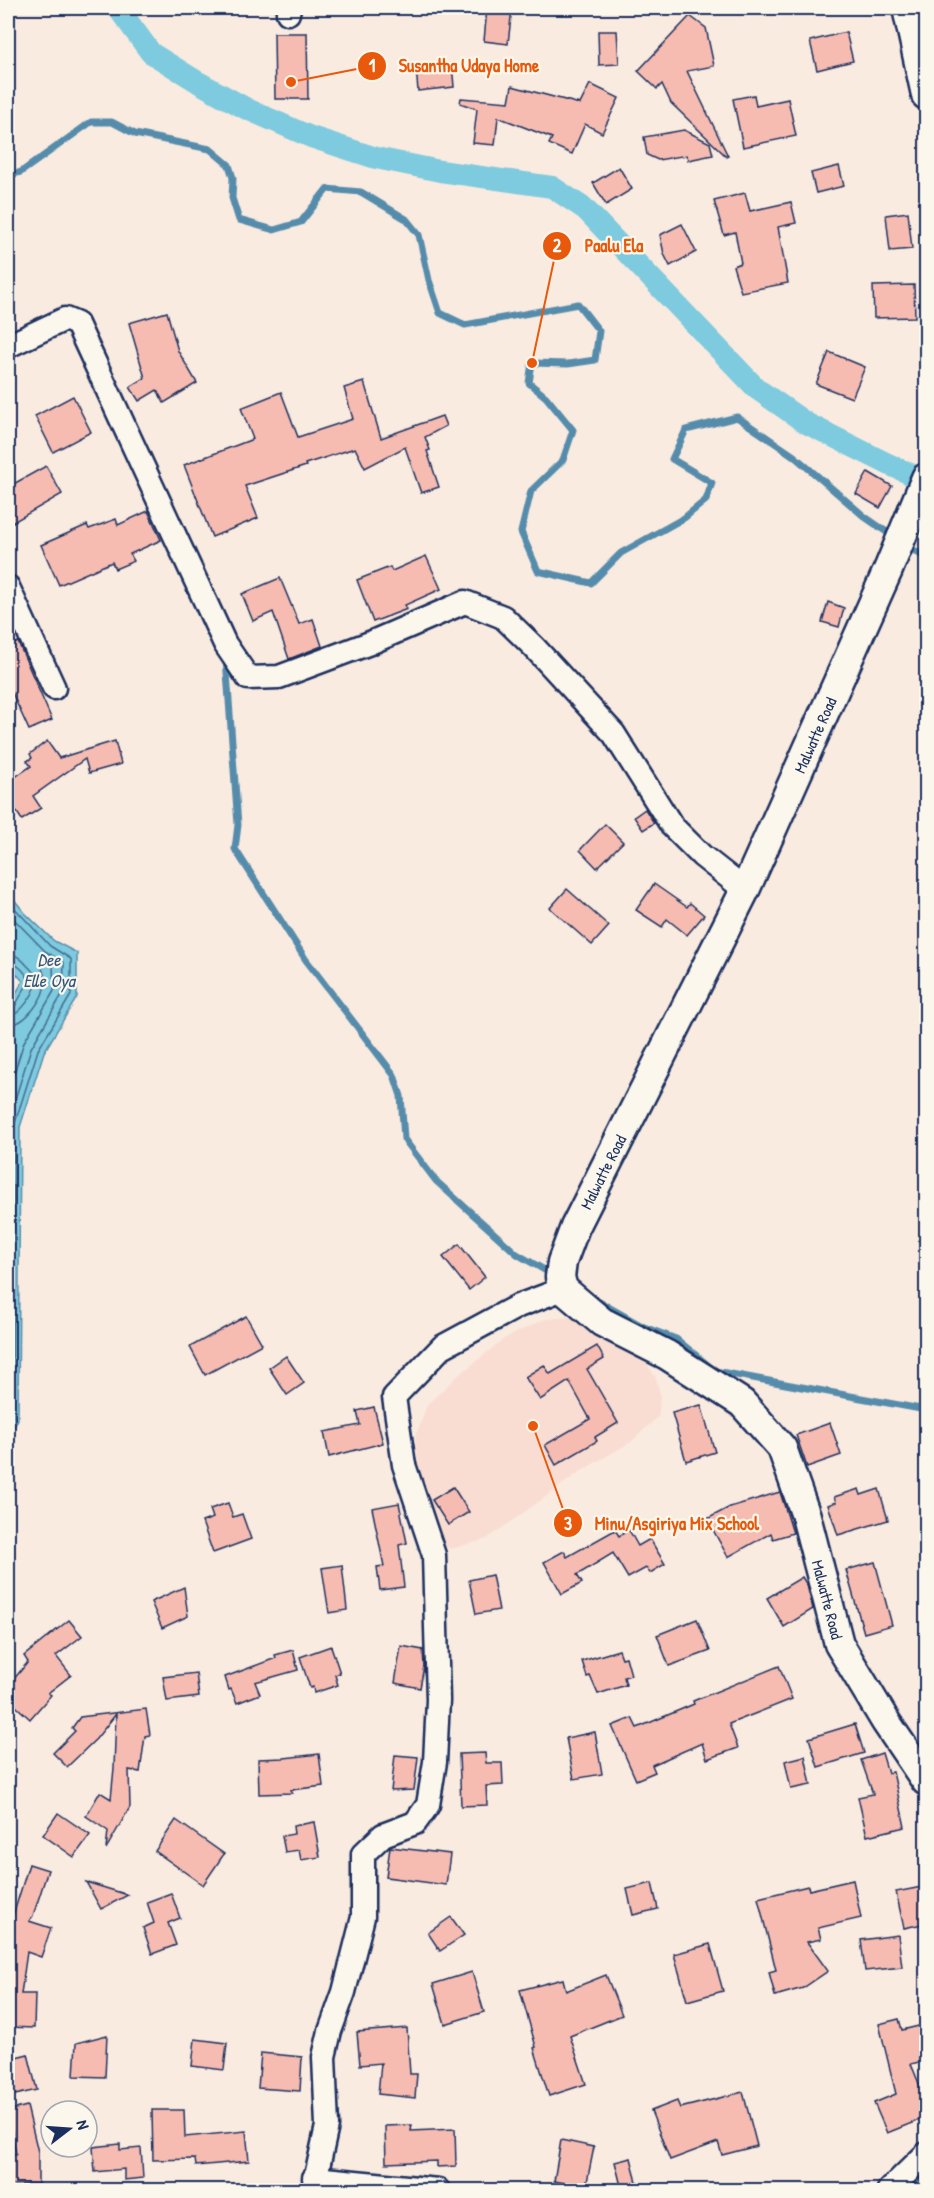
<svg xmlns="http://www.w3.org/2000/svg" width="934" height="2198" font-family="'Patrick Hand',sans-serif">
	<style>
		.built { fill: #f9ddd2 }
		.water { fill: #7ecade; stroke: #568cab; stroke-width: 1.5 }
		.lines { fill: none; stroke-linecap: round; stroke-linejoin: round }
		.shore { stroke: #436d91; stroke-width: 1.5 }
		.stream { stroke: #568cab; stroke-width: 7 }
		.canal { stroke: #7ecade; stroke-width: 22 }
		.building { fill: #f7bcb1; stroke: #1b2f5e; stroke-width: 1.5 }
		.minor-casing { stroke: #1b2f5e; stroke-width: 27 }
		.tertiary-casing { stroke: #1b2f5e; stroke-width: 33 }
		.minor { stroke: #fbf7ec; stroke-width: 22 }
		.tertiary { stroke: #fbf7ec; stroke-width: 28 }
		.labels { text-anchor: middle; stroke-width: 4.5; stroke-linejoin: round; paint-order: stroke }
		.street-label { font-size: 16px; fill: #1b2f5e; stroke: #fbf7ec }
		.water-label { font-size: 18px; font-style: italic; fill: #34567e; stroke: #fbf7ec }
		.leader { fill: none; stroke: #e8590c; stroke-width: 2 }
		.callout-dot { fill: #e8590c; stroke: #fbf7ec; stroke-width: 2 }
		.mark-label { font-size: 18px; text-anchor: middle; font-weight: bold; fill: #fff }
		.callout-label { font-size: 18px; text-anchor: middle; font-weight: bold; fill: #e8590c; stroke: #fbf7ec; stroke-width: 4.5; stroke-linejoin: round; paint-order: stroke }
	</style>
	<rect width="100%" height="100%" fill="#faebe0"/>
	<filter id="ink" filterUnits="userSpaceOnUse"><feTurbulence type="fractalNoise" baseFrequency=".0167" numOctaves="2"/><feDisplacementMap in="SourceGraphic" scale="12" xChannelSelector="R" yChannelSelector="G"/><feConvolveMatrix kernelMatrix="1 2 1 2 8 2 1 2 1" color-interpolation-filters="sRGB"/></filter>
	<g filter="url(#ink)">
		<path class="built" d="M571,1317L647,1364L656,1378L660,1394L659,1416L631,1442L580,1472L487,1539L451,1549L441,1543L429,1509L419,1471L415,1437L427,1405L455,1378L505,1338L545,1319Z"/>
		<path class="water" d="M8,892L25,913L54,941L77,953V997L44,1052L20,1127L18,1419L8,1440V1007L23,981L8,965Z"/>
		<g class="lines">
			<g class="shore">
				<path d="M8,901L50,946L71,959V995L38,1050L14,1126L12,1417L8,1427"/>
				<path d="M8,913L45,951L64,963L63,993L31,1048L8,1122"/>
				<path d="M8,954C15,954 19,957 24,962C28,967 34,971 36,977C39,990 20,1016 8,1016"/>
				<path d="M8,962C16,962 27,973 29,981L15,1006L8,1009"/>
				<path d="M8,1025C25,1025 46,998 45,980C45,973 41,968 40,962L43,961L53,966L54,991L24,1042L8,1092"/>
			</g>
			<g class="stream">
				<path d="M8,176L21,172L91,122H112L135,134L210,149L229,165L233,178L232,198L239,220L274,230L301,222L327,189L361,192L406,219L419,235L429,280L440,313L465,325L578,304L599,331L595,360L568,364L532,363L529,383L546,397L573,430L563,460L531,491L521,532L538,571L591,583L621,553L684,518L706,500L712,483L672,459L686,430L737,417L794,456L865,517L894,537"/>
				<path d="M906,545L926,558"/>
				<path d="M226,659L238,825L235,849L306,960L394,1075L401,1096L404,1139L436,1181L517,1254L553,1275"/>
				<path d="M596,1300L644,1327L676,1339L715,1371L926,1410"/>
			</g>
			<path class="canal" d="M118,8L151,53L198,82L247,109L311,137L376,158L440,171L552,187L585,209L757,389L806,423L888,464L926,481"/>
		</g>
		<g class="building">
			<path d="M487,8H512L508,44L484,41Z"/>
			<path d="M690,16L706,28L714,66L687,71L728,156L727,157L671,103L662,84L657,89L638,71Z"/>
			<path d="M598,31H617L619,64L599,65Z"/>
			<path d="M846,32L853,61L817,70L810,41Z"/>
			<path d="M274,33H307L308,99H275Z"/>
			<path d="M452,64L454,87L418,91L416,67Z"/>
			<path d="M590,84L619,98L602,133L585,124L572,154L549,144L552,138L498,117L495,145L473,143L477,109L460,103L461,98L509,102L512,86L580,104Z"/>
			<path d="M754,95L756,106L788,99L796,136L743,147L733,99Z"/>
			<path d="M684,130L710,143L713,155L688,160L687,155L658,160L647,155L644,137Z"/>
			<path d="M839,166L844,186L816,193L811,173Z"/>
			<path d="M619,167L632,189L606,205L593,183Z"/>
			<path d="M745,193L750,211L791,202L796,223L778,227L788,283L741,292L733,266L741,263L735,232L724,235L714,201Z"/>
			<path d="M908,212L912,249L890,251L886,215Z"/>
			<path d="M682,224L696,252L670,266L664,254L660,235Z"/>
			<path d="M914,285L915,317L874,318L873,286Z"/>
			<path d="M167,312L178,351L197,383L164,403L157,390L139,401L130,387L145,378L129,323Z"/>
			<path d="M829,352L865,367L852,398L816,384Z"/>
			<path d="M364,382L381,438L442,416L446,426L425,437L430,450L427,451L439,487L421,493L405,447L365,468L355,448L305,464L306,466L245,486L258,518L212,537L184,465L253,439L241,408L281,392L298,437L353,419L344,388Z"/>
			<path d="M73,396L91,432L53,452L35,416Z"/>
			<path d="M46,466L62,494L8,525V487Z"/>
			<path d="M868,472L892,486L880,508L856,494Z"/>
			<path d="M148,511L161,540L130,554L134,561L115,569L112,562L59,585L41,545L87,525L89,529L116,519L118,525Z"/>
			<path d="M426,556L441,589L405,605L407,609L373,622L357,580L390,567L392,571Z"/>
			<path d="M280,578L299,624L313,619L322,646L289,659L273,612L253,621L242,594Z"/>
			<path d="M828,602L844,608L839,627L822,622Z"/>
			<path d="M18,642L52,720L29,730L8,684V647Z"/>
			<path d="M47,741L59,758L115,741L121,764L89,773L85,759L33,796L41,808L22,820L8,799V782L31,766L27,761L32,758L30,754Z"/>
			<path d="M645,809L654,823L643,830L634,817Z"/>
			<path d="M605,824L623,842L597,868L580,850Z"/>
			<path d="M654,884L687,907L690,903L704,915L687,935L667,919L662,927L636,910Z"/>
			<path d="M567,889L609,926L592,945L550,908Z"/>
			<path d="M459,1244L485,1277L469,1290L443,1257Z"/>
			<path d="M246,1316L262,1344L205,1375L190,1347Z"/>
			<path d="M597,1346L604,1359L587,1369L618,1423L595,1437L597,1441L556,1465L545,1445L590,1419L569,1381L540,1400L525,1377L544,1365L550,1374Z"/>
			<path d="M286,1356L304,1383L287,1395L269,1368Z"/>
			<path d="M701,1405L715,1452L686,1461L672,1413Z"/>
			<path d="M374,1407L383,1443L329,1457L324,1432L360,1425L357,1411Z"/>
			<path d="M830,1423L841,1455L807,1467L796,1435Z"/>
			<path d="M453,1487L469,1512L448,1525L432,1500Z"/>
			<path d="M859,1489L861,1495L879,1489L888,1520L838,1535L828,1505L836,1502L834,1497Z"/>
			<path d="M780,1492L793,1533L773,1539L771,1533L728,1557L707,1519L730,1507Z"/>
			<path d="M228,1503L233,1517L242,1514L251,1539L213,1553L202,1522L213,1518L210,1509Z"/>
			<path d="M399,1503L407,1543L399,1545L404,1587L380,1590L377,1567L384,1566L372,1508Z"/>
			<path d="M615,1530L619,1536L629,1530L638,1546L650,1539L665,1564L650,1573L646,1568L628,1578L613,1553L577,1575L582,1583L562,1594L544,1562L564,1551L567,1557Z"/>
			<path d="M875,1562L892,1625L864,1633L846,1570Z"/>
			<path d="M342,1565L347,1610L329,1613L322,1568Z"/>
			<path d="M492,1575L499,1610L476,1614L469,1580Z"/>
			<path d="M802,1577L807,1585L813,1609L784,1627L767,1598Z"/>
			<path d="M184,1587L188,1616L162,1628L151,1602Z"/>
			<path d="M697,1619L710,1651L669,1666L657,1635Z"/>
			<path d="M69,1620L82,1636L56,1656L71,1675L48,1693L51,1695L30,1719L8,1699V1686L28,1662L24,1656Z"/>
			<path d="M331,1646L340,1673L335,1675L338,1685L314,1693L313,1687L310,1688L300,1657Z"/>
			<path d="M401,1646L423,1650L424,1666L420,1688L395,1683Z"/>
			<path d="M293,1650L298,1670L255,1682L260,1694L237,1703L231,1689L229,1690L225,1677L276,1658L275,1655Z"/>
			<path d="M619,1650L622,1658L626,1657L631,1675L624,1677L626,1685L598,1694L590,1676L587,1677L582,1661Z"/>
			<path d="M779,1666L792,1699L729,1724L738,1748L707,1759L702,1743L652,1765L655,1772L636,1780L612,1726L632,1718L637,1728L694,1704L693,1701Z"/>
			<path d="M196,1673L199,1697L167,1701L163,1677Z"/>
			<path d="M146,1709L150,1735L145,1736L140,1772L129,1770L130,1807L106,1849L108,1831L86,1816L100,1792L111,1799L114,1768L116,1714L96,1739L67,1767L53,1753L75,1731L72,1728L80,1717Z"/>
			<path d="M855,1724L864,1753L818,1767L809,1738Z"/>
			<path d="M595,1732L602,1774L574,1779L566,1738Z"/>
			<path d="M485,1753L486,1763H502L503,1785L486,1786L487,1805L461,1806L459,1754Z"/>
			<path d="M882,1753L888,1773L893,1772L905,1827L867,1836L858,1797L873,1794L861,1760Z"/>
			<path d="M319,1754L323,1786L291,1790L292,1793L259,1794L258,1759L284,1758Z"/>
			<path d="M395,1755L418,1757L414,1790L391,1791Z"/>
			<path d="M805,1756L811,1785L791,1789L785,1761Z"/>
			<path d="M58,1813L90,1835L74,1857L43,1835Z"/>
			<path d="M176,1820L224,1854L203,1885L155,1851Z"/>
			<path d="M314,1822L320,1857L301,1860L299,1850L285,1852L282,1836L294,1834L293,1826Z"/>
			<path d="M390,1847L450,1854L446,1885L386,1877Z"/>
			<path d="M29,1864L48,1870L33,1916L29,1921L51,1928L41,1957L27,1952L21,1994H35L34,2028L8,2027V1932Z"/>
			<path d="M853,1880L861,1918L818,1928L821,1939L807,1942L828,1971L803,1988L775,1996L769,1972L776,1970L758,1898L808,1886L809,1890Z"/>
			<path d="M86,1882L128,1895L101,1909Z"/>
			<path d="M652,1883L658,1909L633,1915L627,1889Z"/>
			<path d="M927,1886V1923L904,1928L896,1892Z"/>
			<path d="M171,1893L180,1918L168,1923L176,1945L152,1954L143,1928L154,1923L147,1902Z"/>
			<path d="M451,1917L464,1935L440,1951L428,1933Z"/>
			<path d="M898,1935L902,1967L865,1971L861,1940Z"/>
			<path d="M710,1944L723,1991L687,2001L674,1954Z"/>
			<path d="M472,1972L484,2012L445,2024L433,1984Z"/>
			<path d="M606,1975L622,2015L570,2036L586,2084L549,2096L534,2048L536,2047L520,1990L563,1979L566,1991Z"/>
			<path d="M899,2019L902,2030L927,2024V2060L911,2064L927,2103V2117L887,2133L874,2103L896,2094L879,2024Z"/>
			<path d="M407,2028L410,2074H417L415,2098L378,2094L381,2063L360,2065L357,2032Z"/>
			<path d="M107,2035L105,2077L74,2076L76,2043Z"/>
			<path d="M195,2039L227,2043L224,2070L192,2066Z"/>
			<path d="M261,2053L302,2057L300,2091L258,2088Z"/>
			<path d="M28,2054L37,2090L15,2095L8,2059Z"/>
			<path d="M743,2092L757,2146L722,2155L718,2142L670,2160L651,2111L677,2101L680,2108Z"/>
			<path d="M27,2106L38,2152V2184L8,2185V2154H16L8,2111Z"/>
			<path d="M152,2110H184L185,2137L246,2131L249,2161L196,2166L195,2159L153,2160Z"/>
			<path d="M412,2125L411,2131L455,2129L456,2166L437,2167V2161L386,2163L385,2126Z"/>
			<path d="M561,2140L594,2147L586,2187L554,2181Z"/>
			<path d="M120,2144V2150L141,2148L143,2178L124,2180V2169L95,2172L93,2147Z"/>
			<path d="M631,2158L639,2190H622L615,2162Z"/>
		</g>
		<g class="lines">
			<g class="minor-casing">
				<g id="minor">
					<path d="M288,13L289,8"/>
					<path d="M8,346L65,319L77,324L225,644L248,678L279,677L370,643L465,602L503,617L534,647L614,734L672,826L702,856L745,890"/>
					<path d="M8,587L54,688"/>
					<path d="M314,2178L438,2190"/>
					<path d="M313,2190L327,2126L324,2057L330,2031L344,1992L363,1917V1854L383,1835L415,1823L428,1805L435,1762L438,1700L434,1555L404,1465L394,1397L442,1347L518,1306L563,1289"/>
					<path d="M889,2190L926,2154"/>
				</g>
			</g>
			<g class="tertiary-casing">
				<g id="tertiary">
					<path d="M907,8L926,95"/>
					<path id="s1" d="M926,478L888,570L745,890L575,1227L562,1262L560,1277L563,1289L602,1322L667,1355L742,1403L782,1448L806,1516L839,1644L886,1722L926,1781"/>
				</g>
			</g>
			<use href="#minor" class="minor"/>
			<use href="#tertiary" class="tertiary"/>
		</g>
	</g>
	<g class="labels">
		<g class="street-label">
			<text transform="translate(815 735) rotate(-66)" y="6">Malwatte Road</text>
			<text transform="translate(603 1172) rotate(-63)" y="6">Malwatte Road</text>
			<text dy="6" stroke="none"><textPath href="#s1" startOffset="1324">Malwatte Road</textPath></text>
		</g>
		<g class="water-label">
			<text x="49" y="966">Dee<tspan x="49" dy="21">Elle Oya</tspan></text>
		</g>
	</g>
	<path class="leader" d="M291 82L372 66M532 363L557 246M533 1426L568 1523"/>
	<g class="callout-dot">
		<circle cx="291" cy="82" r="6"/>
		<circle cx="532" cy="363" r="6"/>
		<circle cx="533" cy="1426" r="6"/>
		<circle cx="372" cy="66" r="15"/>
		<circle cx="557" cy="246" r="15"/>
		<circle cx="568" cy="1523" r="15"/>
	</g>
	<g class="mark-label">
		<text x="372" y="72">1</text>
		<text x="557" y="252">2</text>
		<text x="568" y="1530">3</text>
	</g>
	<g class="callout-label">
		<text x="469" y="72">Susantha Udaya Home</text>
		<text x="614" y="252">Paalu Ela</text>
		<text x="677" y="1530">Minu/Asgiriya Mix School</text>
	</g>
	<rect width="934" height="2198" fill="none" stroke="#fbf7ec" stroke-width="30"/>
	<rect x="15" y="15" width="904" height="2168" fill="none" stroke="#1b2f5e" stroke-width="2" filter="url(#ink)"/>
	<g transform="translate(69 2129) rotate(73)"><circle r="28" fill="#fbf7ec" stroke="#a1a7b3" stroke-width="1.5"/>
	<path d="M0-4.5L10 22L0 15L-10 22Z" fill="#1b2f5e"/>
	<text y="-9" font-size="16" font-weight="bold" text-anchor="middle" fill="#1b2f5e">N</text>
	</g>
</svg>
